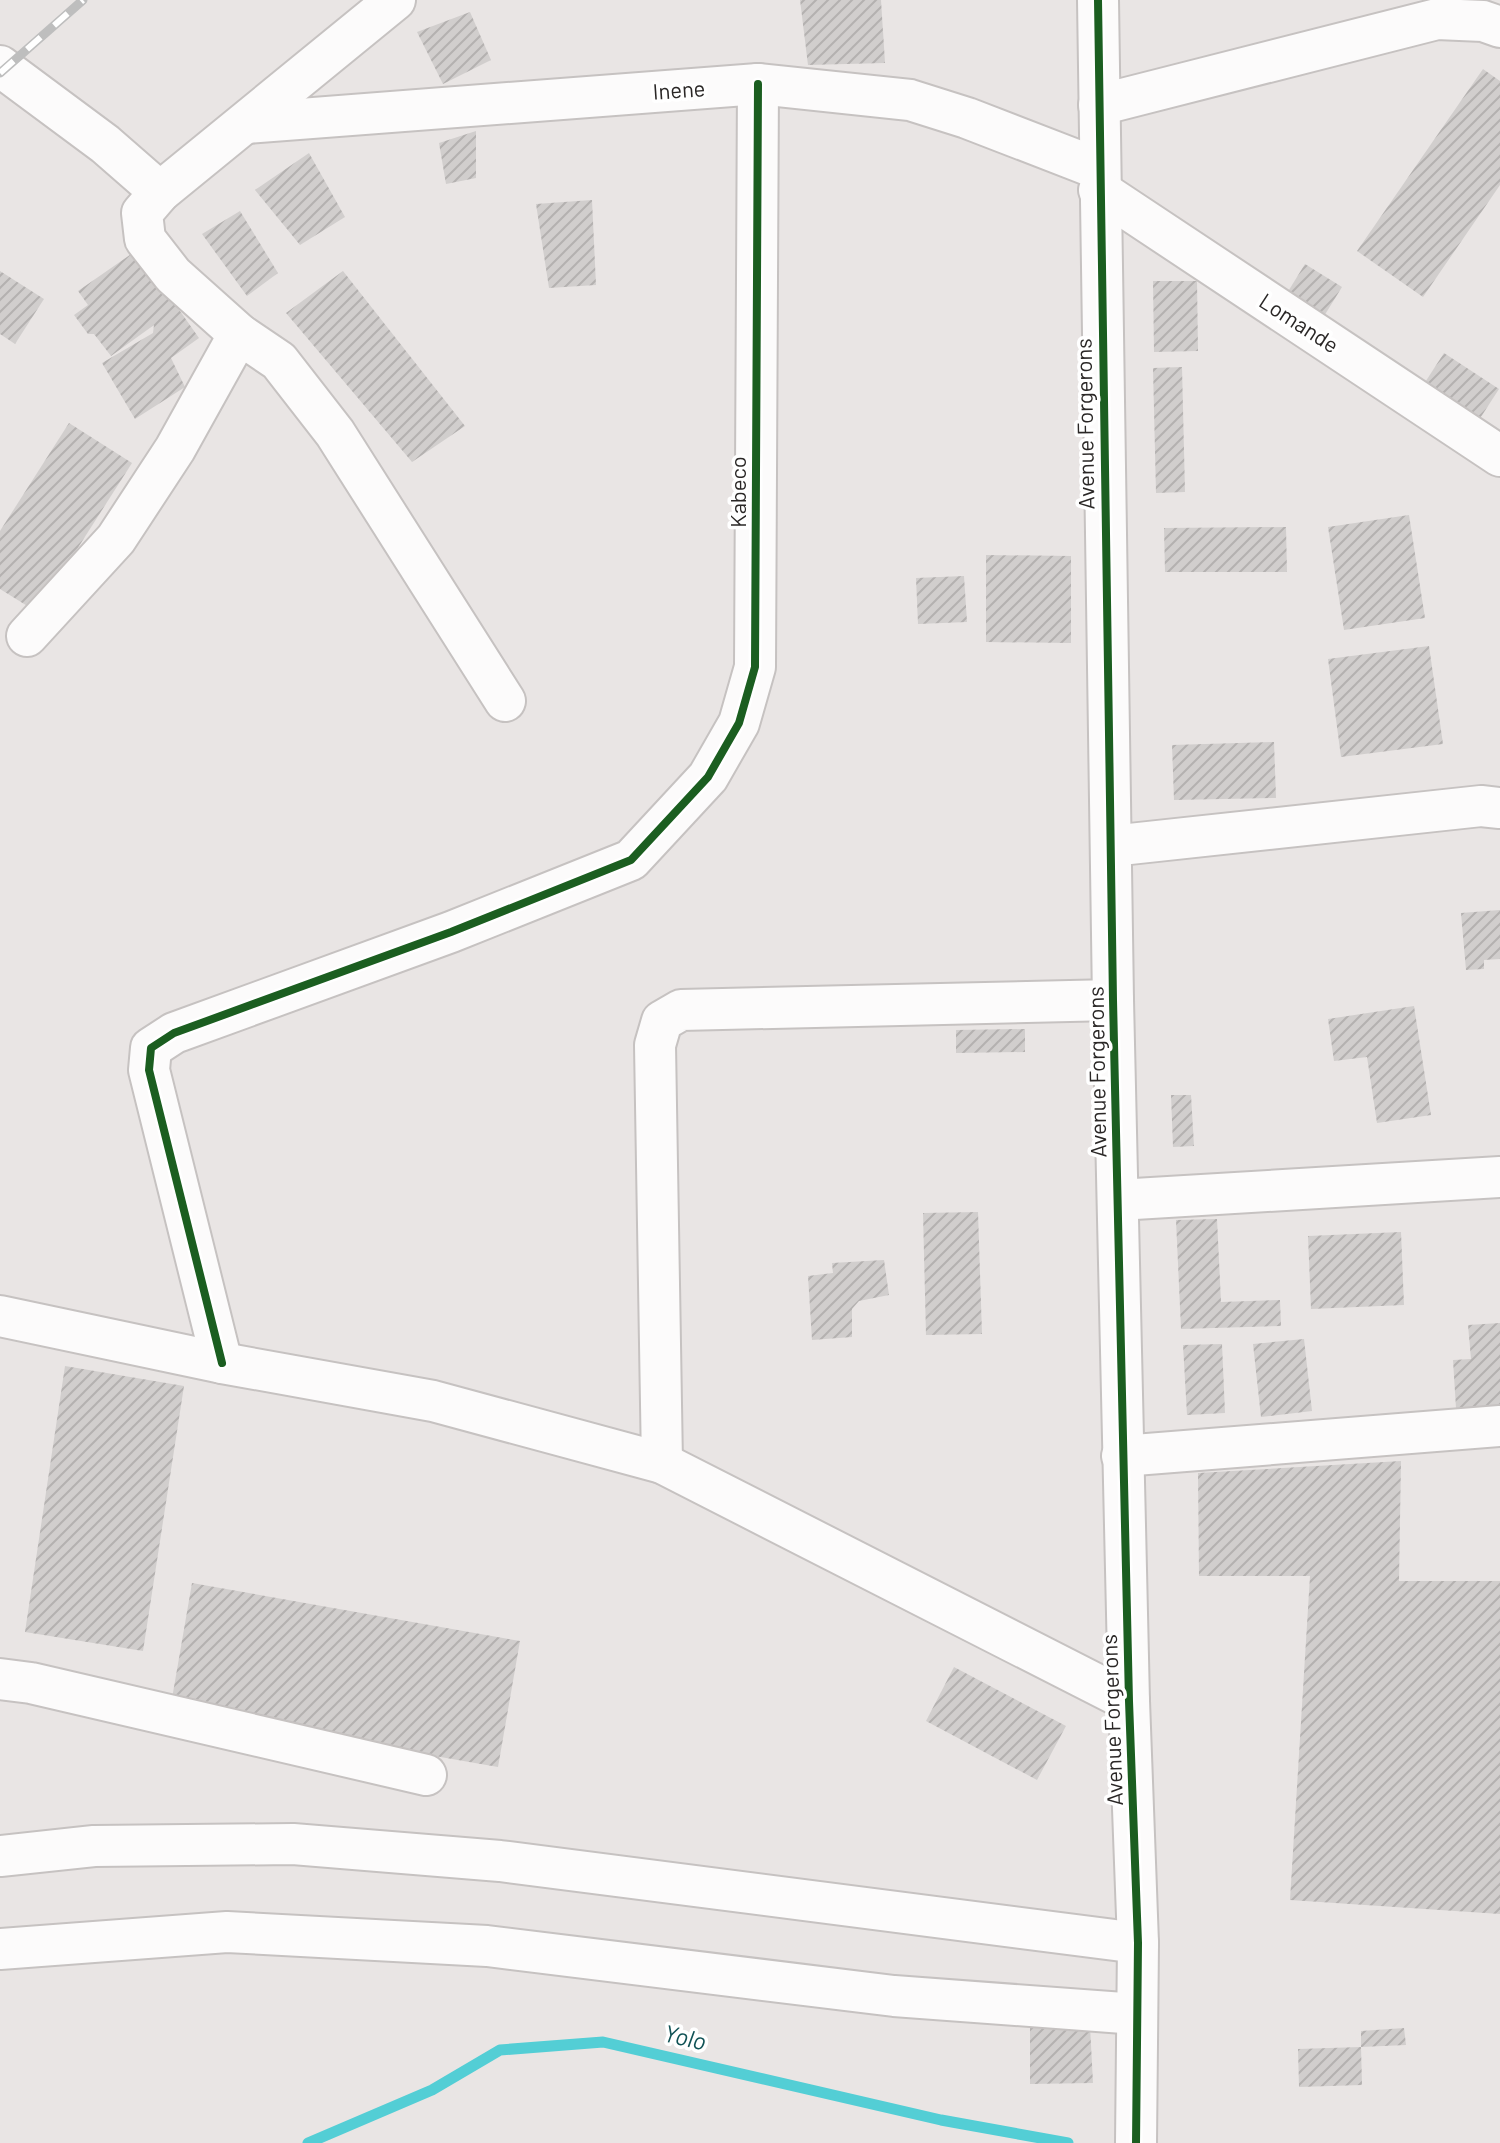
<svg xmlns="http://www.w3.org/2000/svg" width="1500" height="2143" font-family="Barlow,sans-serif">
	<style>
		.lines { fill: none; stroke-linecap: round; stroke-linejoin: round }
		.stream { stroke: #53ced5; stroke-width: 11 }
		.building { fill: url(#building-hatch) }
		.minor-casing { stroke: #c6c2c1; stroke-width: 44 }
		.minor { stroke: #fcfbfb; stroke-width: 40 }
		.rail-casing { stroke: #bebebe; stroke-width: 9 }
		.rail { stroke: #fff; stroke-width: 6; stroke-dasharray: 18; stroke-linecap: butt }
		.cycleway-casing { stroke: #fff; stroke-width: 13 }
		.cycleway { stroke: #1b5e20; stroke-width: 8 }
		.labels { text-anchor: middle; stroke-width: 7; stroke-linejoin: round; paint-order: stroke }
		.street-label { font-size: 22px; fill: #2a2726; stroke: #fff }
		.water-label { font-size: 24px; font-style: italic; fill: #105255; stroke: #fff }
	</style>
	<defs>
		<pattern id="building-hatch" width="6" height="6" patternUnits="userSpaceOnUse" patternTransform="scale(2)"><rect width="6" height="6" fill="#d1cecd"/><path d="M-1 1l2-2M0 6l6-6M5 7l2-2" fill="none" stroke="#b4b1b0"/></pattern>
	</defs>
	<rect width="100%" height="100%" fill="#e9e5e4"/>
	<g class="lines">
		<path class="stream" d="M308,2143L432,2090L500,2050L603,2042L941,2120L1068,2143"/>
	</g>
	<g class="building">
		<path d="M800,0H881L885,63L808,65Z"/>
		<path d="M470,12L491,60L443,84L417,32Z"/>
		<path d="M1483,69L1500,81V185L1423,297L1357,251Z"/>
		<path d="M476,131V178L446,184L439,143Z"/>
		<path d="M309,153L345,217L300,245L255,190Z"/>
		<path d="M592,200L596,285L549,288L536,204Z"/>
		<path d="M240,211L278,273L247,296L202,234Z"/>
		<path d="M137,250L199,338L171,358L185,387L135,419L102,363L153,333L154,325L111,356L94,334H88L74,315L88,305L78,291Z"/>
		<path d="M1305,264L1342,287L1321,321L1284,298Z"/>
		<path d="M0,271L44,299L15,344L0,334Z"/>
		<path d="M343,271L465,426L412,462L286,313Z"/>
		<path d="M1153,281H1197L1198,351L1154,352Z"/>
		<path d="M1444,353L1499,389L1477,423L1422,387Z"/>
		<path d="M1182,367L1185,492L1156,493L1153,368Z"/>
		<path d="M69,423L132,463L37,612L0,589V531Z"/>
		<path d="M1409,515L1425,618L1344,630L1328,527Z"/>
		<path d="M1286,527L1287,572H1165L1164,528Z"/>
		<path d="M986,555L1071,556V643L986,642Z"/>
		<path d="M964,576L967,622L918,624L916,578Z"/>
		<path d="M1429,646L1443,744L1341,757L1328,659Z"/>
		<path d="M1274,742L1276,798L1174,800L1172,745Z"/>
		<path d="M1500,910V959L1484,960V969L1466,970L1461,913Z"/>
		<path d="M1414,1006L1431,1115L1377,1123L1367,1057L1334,1061L1328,1019Z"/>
		<path d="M1025,1029V1052L956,1053V1030Z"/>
		<path d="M1171,1095H1191L1194,1146L1173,1147Z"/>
		<path d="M978,1212L982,1334L926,1335L923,1213Z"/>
		<path d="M1217,1219L1221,1302L1280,1300L1281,1326L1181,1329L1176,1220Z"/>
		<path d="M1401,1232L1404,1305L1311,1309L1308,1236Z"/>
		<path d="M884,1260L889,1295L859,1301L852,1309V1337L812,1340L808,1276L833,1273L832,1263Z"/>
		<path d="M1500,1323V1405L1456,1408L1453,1360L1471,1359L1468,1325Z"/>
		<path d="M1304,1339L1312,1411L1261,1417L1253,1344Z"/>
		<path d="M1222,1344L1225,1413L1187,1415L1183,1345Z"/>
		<path d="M65,1366L184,1386L143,1651L25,1632Z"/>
		<path d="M1401,1461L1399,1581H1500V1914L1290,1900L1310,1576H1199L1198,1473Z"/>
		<path d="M192,1583L520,1641L498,1767L170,1710Z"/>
		<path d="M954,1667L1066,1726L1037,1780L926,1721Z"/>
		<path d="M1030,2021L1090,2026L1093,2083L1030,2084Z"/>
		<path d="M1404,2028L1406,2045L1361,2047V2031Z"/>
		<path d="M1361,2047L1362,2085L1299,2087L1298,2049Z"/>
	</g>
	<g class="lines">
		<g class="minor-casing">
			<g id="minor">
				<path d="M395,0L160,192L142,213L145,239L173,275L239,334L279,361L335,433L505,701"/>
				<path d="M1098,0L1113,1000L1129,1701L1138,1943L1136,2143"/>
				<path d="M0,66L105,144L160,192"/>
				<path d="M1099,105L1437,19L1483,21L1500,27"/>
				<path d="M247,123L758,84L910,100L967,118L1099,169"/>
				<path d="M1099,190L1500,456"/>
				<path d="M27,636L116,539L175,449L239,334"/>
				<path d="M1111,846L1481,806L1500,808"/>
				<path d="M1118,1200L1500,1177"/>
				<path d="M0,1316L222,1363L433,1401L662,1463L1129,1701"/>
				<path d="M222,1363L149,1070L151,1048L174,1033L451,932L631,860L708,777L739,723L755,667L758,84"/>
				<path d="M1122,1456L1500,1426"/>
				<path d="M662,1463L655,1045L662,1021L681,1010L1113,1000"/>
				<path d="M0,1679L31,1683L426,1775"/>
				<path d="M0,1856L94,1846L293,1844L500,1861L1138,1943"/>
				<path d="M0,1949L227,1932L487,1946L894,1996L1137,2014"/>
			</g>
		</g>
		<use href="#minor" class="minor"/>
		<g class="rail-casing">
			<path id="rail" d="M0,73L83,0"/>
		</g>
		<use href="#rail" class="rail"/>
		<g class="cycleway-casing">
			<g id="cycleway">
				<path d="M1098,0L1113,1000L1129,1701L1138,1943L1136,2143"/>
				<path d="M222,1363L149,1070L151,1048L174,1033L451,932L631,860L708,777L739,723L755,667L758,84"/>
			</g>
		</g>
		<use href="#cycleway" class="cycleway"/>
	</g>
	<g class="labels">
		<g class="street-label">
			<text transform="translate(679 90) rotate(-4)" y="8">Inene</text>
			<text transform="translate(1299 323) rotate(33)" y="8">Lomande</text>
			<text transform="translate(1085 424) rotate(-91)" y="8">Avenue Forgerons</text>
			<text transform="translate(738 492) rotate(-90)" y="8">Kabeco</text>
			<text transform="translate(1097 1072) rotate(-91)" y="8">Avenue Forgerons</text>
			<text transform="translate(1112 1720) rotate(-92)" y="8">Avenue Forgerons</text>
		</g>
		<g class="water-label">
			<text transform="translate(685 2038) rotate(13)" y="8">Yolo</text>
		</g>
	</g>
</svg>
